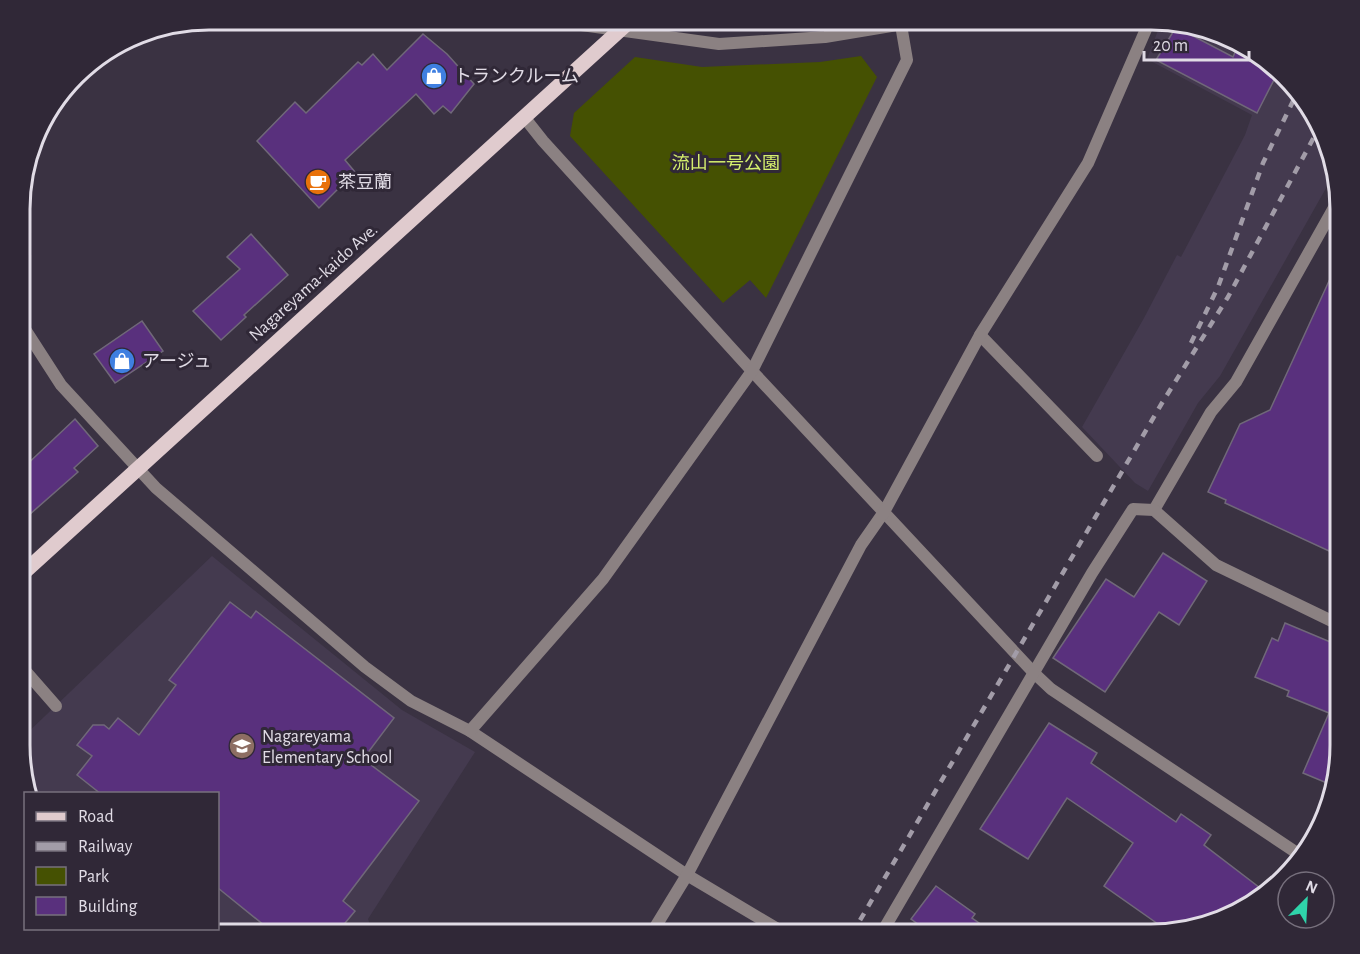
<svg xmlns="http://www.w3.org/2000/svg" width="1360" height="954" font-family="'Alegreya Sans','Noto Sans JP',sans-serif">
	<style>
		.built { fill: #443a4f }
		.green { fill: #455102 }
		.building { fill: #59307d; stroke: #706879; stroke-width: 1.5 }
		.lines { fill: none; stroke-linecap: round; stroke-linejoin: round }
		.service { stroke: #8b8182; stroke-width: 12 }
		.minor { stroke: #8b8182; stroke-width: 12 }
		.tertiary { stroke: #8b8182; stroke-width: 12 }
		.primary { stroke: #e0cbce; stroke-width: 15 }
		.rail { stroke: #a29ca8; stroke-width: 4.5; stroke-dasharray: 8 8; stroke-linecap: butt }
		.labels { text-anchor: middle; stroke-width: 6; stroke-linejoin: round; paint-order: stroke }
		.poi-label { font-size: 18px; fill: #e1dce6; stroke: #302837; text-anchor: start }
		.park-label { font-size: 18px; fill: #d5ef6d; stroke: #302837 }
		.street-label { font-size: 18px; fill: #e1dce6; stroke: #302837 }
		.rim { fill: none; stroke: #e1dce6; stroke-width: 3 }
	</style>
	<rect width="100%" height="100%" fill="#3a3242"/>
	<g class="built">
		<path d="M1162,20L1223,34L1267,59L1321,125L1334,174L1220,376L1198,403L1148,491L1135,483L1082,427L1144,318L1177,255L1181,257L1245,135L1252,115L1147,59Z"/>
		<path d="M212,556L402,710L475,752L368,919L373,934H197L172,929L218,928V794L29,793L21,770V739Z"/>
	</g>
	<path class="green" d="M861,56L877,77L766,298L750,280L723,303L570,136L574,113L635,57L702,67L820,62Z"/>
	<g class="building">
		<path d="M1176,27L1233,57L1239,43L1267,59L1278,72L1257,113L1156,60Z"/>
		<path d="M423,34L447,54L474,84L451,113L443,106L434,114L416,94L345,160L355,172L319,208L257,141L295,102L306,113L358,62L362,65L373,54L387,70Z"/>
		<path d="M251,234L288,275L244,315L246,317L221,340L193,311L240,269L227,257Z"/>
		<path d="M1340,257V556L1225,503L1226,500L1208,492L1240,424L1270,410Z"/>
		<path d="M142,321L163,351L115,383L94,354Z"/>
		<path d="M75,419L98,446L74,468L78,472L21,522V470Z"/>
		<path d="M1163,553L1207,581L1179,625L1159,612L1105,692L1053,658L1106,579L1134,597Z"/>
		<path d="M230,602L251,618L256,611L394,718L363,759L419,801L343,901L355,911L336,934H275L218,888V794H101L77,775L92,756L77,745L93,725H104L109,729L118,718L139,735L176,685L169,680Z"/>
		<path d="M1285,623L1340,646V757L1334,786L1303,773L1329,713L1287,696L1289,691L1255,677L1272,638L1278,641Z"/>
		<path d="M1049,723L1097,753L1091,763L1176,822L1181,814L1211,835L1204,845L1264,891L1235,915L1168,931L1104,886L1133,843L1067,798L1028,859L980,829Z"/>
		<path d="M936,886L975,914L972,918L995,934H932L911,919Z"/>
	</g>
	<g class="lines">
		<path class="service" d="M21,323L61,385L156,488L365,667L411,701L470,731L687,875L786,934"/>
		<g class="minor">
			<path d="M524,117L543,141L752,371L1034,673L1051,689L1303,857"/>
			<path d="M980,335L1097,456"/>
			<path d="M1154,510L1211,412L1236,382L1340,197"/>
			<path d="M21,666L56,706"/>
			<path d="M470,731L603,579L752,371L907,60L901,25"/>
			<path d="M651,934L687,875L861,545L884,512L980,335L1088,163L1150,20"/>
			<path d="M881,934L1092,573L1133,509L1154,510L1216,565L1340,625"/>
		</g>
		<path class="tertiary" d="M556,20L567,23L719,44L825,37L927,20"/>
		<path class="primary" d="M21,575L631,20"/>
		<g class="rail">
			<path d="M1191,343L1218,287L1263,163L1296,95"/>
			<path d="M852,934L1162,403L1228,297L1321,124"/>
		</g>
	</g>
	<defs>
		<g id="shop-disc" transform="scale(1.35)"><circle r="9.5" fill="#3f7fe0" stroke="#302837"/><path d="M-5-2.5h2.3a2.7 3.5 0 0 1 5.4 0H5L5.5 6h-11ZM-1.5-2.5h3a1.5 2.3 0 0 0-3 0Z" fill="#fff"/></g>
		<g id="cafe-disc" transform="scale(1.35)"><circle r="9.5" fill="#e8710a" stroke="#302837"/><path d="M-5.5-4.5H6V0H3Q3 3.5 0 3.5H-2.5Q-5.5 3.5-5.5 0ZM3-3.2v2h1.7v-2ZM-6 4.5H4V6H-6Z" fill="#fff"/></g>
		<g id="school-disc" transform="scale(1.35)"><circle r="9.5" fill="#8d6e63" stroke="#302837"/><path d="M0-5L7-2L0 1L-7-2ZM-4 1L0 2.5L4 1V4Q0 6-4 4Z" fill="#fff"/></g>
	</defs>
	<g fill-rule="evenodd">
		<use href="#shop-disc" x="434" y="76"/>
		<use href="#cafe-disc" x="318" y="182"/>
		<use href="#shop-disc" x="122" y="361"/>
		<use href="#school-disc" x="242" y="746"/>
	</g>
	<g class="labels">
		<g class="poi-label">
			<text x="454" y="82">トランクルーム</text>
			<text x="338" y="188">茶豆蘭</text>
			<text x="142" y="367">アージュ</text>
			<text x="262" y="742">Nagareyama<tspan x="262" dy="21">Elementary School</tspan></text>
		</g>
		<g class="park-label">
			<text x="726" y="169">流山一号公園</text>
		</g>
		<g class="street-label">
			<text transform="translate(313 282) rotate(-42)" y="6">Nagareyama-kaido Ave.</text>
		</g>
	</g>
	<path d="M0 0H1360V954H0ZM209 30H1151A179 179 0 0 1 1330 209V745A179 179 0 0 1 1151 924H209A179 179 0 0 1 30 745V209A179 179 0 0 1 209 30Z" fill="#302837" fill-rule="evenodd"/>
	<path class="rim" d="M209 30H1151A179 179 0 0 1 1330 209V745A179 179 0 0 1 1151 924H209A179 179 0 0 1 30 745V209A179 179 0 0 1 209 30Z"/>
	<rect x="24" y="792" width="195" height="138" fill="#302837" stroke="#77707d" stroke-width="1.5"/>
	<rect x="36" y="812" width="30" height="9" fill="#e0cbce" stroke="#77707d" stroke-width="1.5"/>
	<text x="78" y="822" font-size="18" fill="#e1dce6">Road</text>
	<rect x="36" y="842" width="30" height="9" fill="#a29ca8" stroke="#77707d" stroke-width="1.5"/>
	<text x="78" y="852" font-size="18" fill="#e1dce6">Railway</text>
	<rect x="36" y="867" width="30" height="18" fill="#455102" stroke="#77707d" stroke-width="1.5"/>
	<text x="78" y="882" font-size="18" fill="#e1dce6">Park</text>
	<rect x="36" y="897" width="30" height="18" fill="#59307d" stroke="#77707d" stroke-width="1.5"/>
	<text x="78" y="912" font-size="18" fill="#e1dce6">Building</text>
	<g transform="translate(1306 900) rotate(24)"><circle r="28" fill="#302837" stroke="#77707d" stroke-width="1.5"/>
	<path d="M0-4.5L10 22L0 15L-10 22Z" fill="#2fd4aa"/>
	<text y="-9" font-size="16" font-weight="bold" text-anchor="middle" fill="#e1dce6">N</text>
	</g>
	<path d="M1144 51v9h105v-9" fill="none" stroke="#e1dce6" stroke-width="3"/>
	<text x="1153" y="51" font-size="18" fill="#e1dce6" stroke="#302837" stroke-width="4.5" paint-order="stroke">20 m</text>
</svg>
